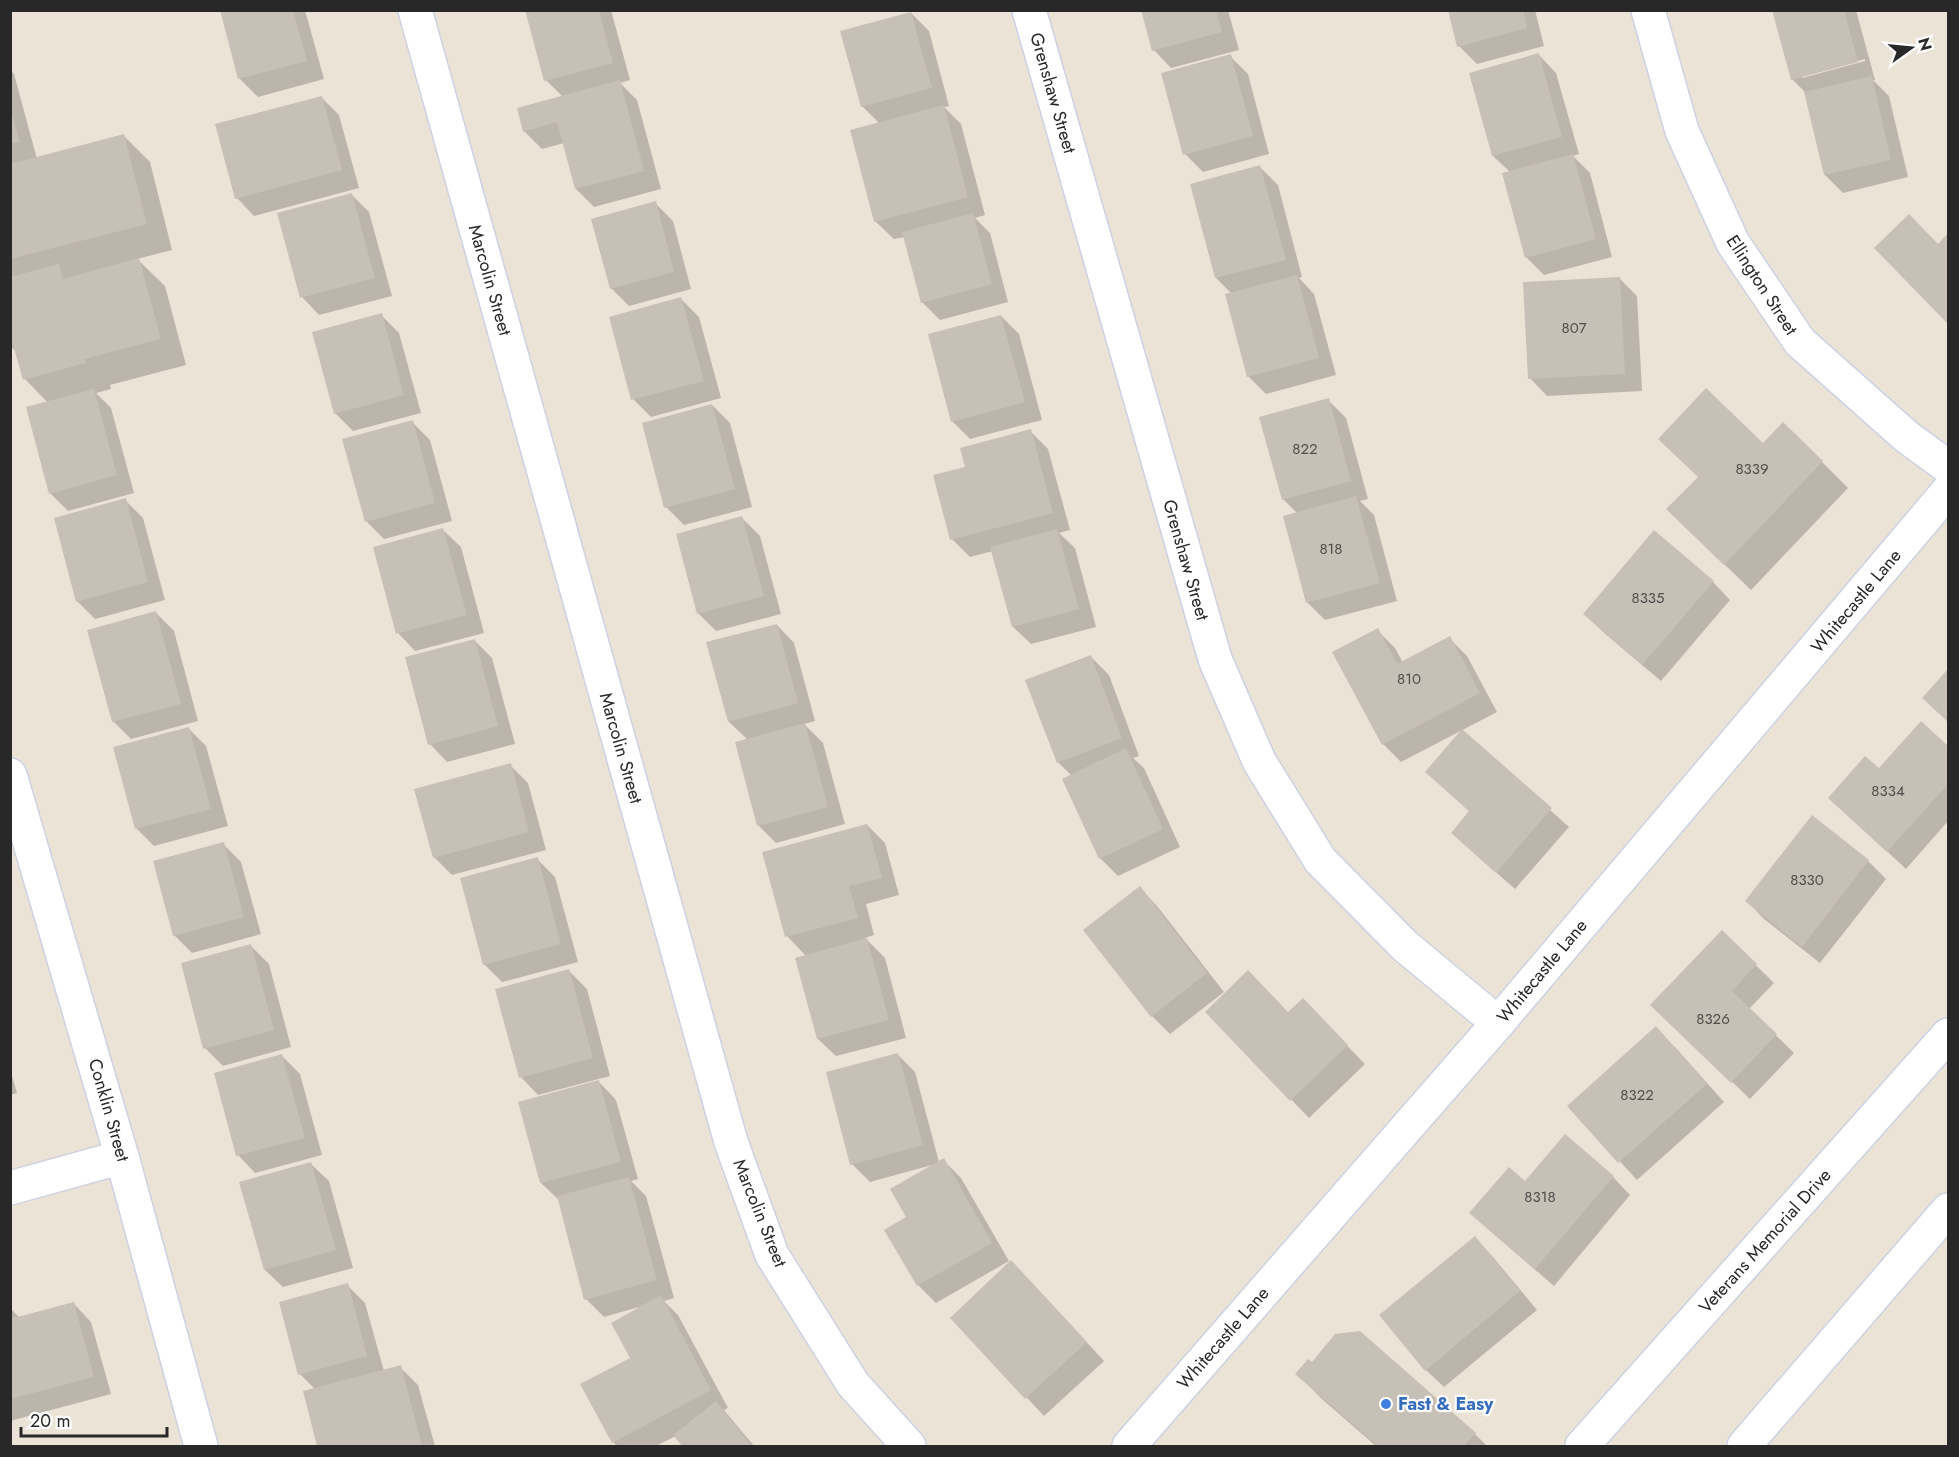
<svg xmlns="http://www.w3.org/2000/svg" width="1959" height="1457" font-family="Jost,sans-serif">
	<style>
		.shadow { fill: #0003; fill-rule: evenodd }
		.building { fill: #c7c0b7 }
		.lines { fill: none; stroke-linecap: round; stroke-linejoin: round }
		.street-casing { stroke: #ccd1e3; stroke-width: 36 }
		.secondary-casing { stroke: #ccd1e3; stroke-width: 36 }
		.street { stroke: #fff; stroke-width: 33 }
		.secondary { stroke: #fff; stroke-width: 33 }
		.shop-dot { fill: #3f7fe0; stroke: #fff; stroke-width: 2 }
		.labels { text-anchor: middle; stroke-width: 4.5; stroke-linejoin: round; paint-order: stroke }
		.number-label { font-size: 15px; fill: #504e4c }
		.street-label { font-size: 18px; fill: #282828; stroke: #fff }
		.shop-label { font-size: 18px; font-weight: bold; fill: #366cbe; stroke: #fff; text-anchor: start }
	</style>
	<rect width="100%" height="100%" fill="#ece3d7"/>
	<g class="shadow">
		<path d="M221,10H305L324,79L258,97L240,79Z"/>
		<path d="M527,10H611L630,80L620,83L637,100L661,189L594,207L576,189L564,143L542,149L524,131L563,97L546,80Z"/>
		<path d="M1143,10H1228L1239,50L1171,68L1154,50Z"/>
		<path d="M1449,10H1535L1544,46L1477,64L1459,46Z"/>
		<path d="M1774,10H1856L1875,80H1873L1889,96L1908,177L1843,193L1825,175L1806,93L1792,79ZM1865,59V61L1802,78V75Z"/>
		<path d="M911,13L929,31L949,106L944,107L961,124L985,215L975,218L990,233L1008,302L940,320L922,302L905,237L894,239L876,222L851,131L879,123L862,106Z"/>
		<path d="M1539,55L1556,73L1579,154L1573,156L1590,173L1612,257L1544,275L1526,257L1510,172L1493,156Z"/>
		<path d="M1230,56L1248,74L1269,154L1203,172L1185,154Z"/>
		<path d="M10,70L14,74L37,159L124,136L150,162L172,250L137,259L165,286L186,365L110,385L111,389L96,393L111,408L134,493L68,511L50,493L48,403L25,379L18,353L10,346Z"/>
		<path d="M321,97L339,115L359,188L254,216L237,198Z"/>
		<path d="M1260,167L1278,185L1302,277L1299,278L1314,294L1336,375L1266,394L1248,376L1232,294L1216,278Z"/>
		<path d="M351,194L369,212L392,296L319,315L302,297Z"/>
		<path d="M655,203L673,221L691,289L629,306L611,288Z"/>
		<path d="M1948,235V322L1877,248L1938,245Z"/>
		<path d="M1619,278L1637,296L1642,391L1547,396L1530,378Z"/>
		<path d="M681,299L699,317L721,398L651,417L633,399Z"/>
		<path d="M381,315L399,333L421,413L353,431L335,413Z"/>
		<path d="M1001,316L1019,334L1042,420L970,439L952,421Z"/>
		<path d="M1328,400L1346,418L1368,499L1360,501L1374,515L1397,601L1325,620L1307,602L1297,513L1283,499Z"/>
		<path d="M712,405L730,423L752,507L684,525L666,507Z"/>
		<path d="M412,422L430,440L452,521L384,539L366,521Z"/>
		<path d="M1030,431L1048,449L1070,530L1059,533L1075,548L1096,627L1031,644L1013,627L993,551L970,557L952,539L967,468Z"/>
		<path d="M1763,445L1822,462L1848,488L1751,590L1694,535Z"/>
		<path d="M125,500L143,518L165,600L95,619L77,601Z"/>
		<path d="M742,518L760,536L781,614L716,631L698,613Z"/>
		<path d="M443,530L461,547L484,633L415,651L398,633Z"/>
		<path d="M1713,582L1730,600L1661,681L1603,632L1585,614Z"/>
		<path d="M156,613L174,631L198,721L131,739L113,721Z"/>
		<path d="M777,625L794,643L815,721L804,724L823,743L845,824L776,843L758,825L748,740L729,722Z"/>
		<path d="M1377,630L1395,648L1403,663L1449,638L1467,656L1497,712L1401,762L1383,744Z"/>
		<path d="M474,640L492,658L515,744L447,762L430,744Z"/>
		<path d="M1091,657L1109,675L1139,756L1133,758L1144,768L1180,847L1118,876L1100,858L1064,779L1072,776L1058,762Z"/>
		<path d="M1948,671V722L1924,698Z"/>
		<path d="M1921,723L1948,748V821L1906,869L1830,798L1879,770Z"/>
		<path d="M188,728L206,746L228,826L154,846L136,828Z"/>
		<path d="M1462,731L1569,827L1515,889L1471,850L1470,812L1427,772Z"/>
		<path d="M510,765L528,783L546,850L452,875L434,857Z"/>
		<path d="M867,825L885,843L899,895L866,904L874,935L865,938L885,958L906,1038L836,1056L818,1039L806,956L787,936Z"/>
		<path d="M223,844L241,862L261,934L192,953L174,935Z"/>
		<path d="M537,859L555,877L578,962L502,982L484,964Z"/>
		<path d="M1868,861L1886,879L1820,963L1764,919L1747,901Z"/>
		<path d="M1140,888L1157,906L1224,992L1170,1034L1152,1016L1085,931Z"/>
		<path d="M1722,932L1774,983L1749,1009L1794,1053L1750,1099L1670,1022Z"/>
		<path d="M251,946L269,964L291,1047L223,1066L205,1048Z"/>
		<path d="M569,971L587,989L610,1076L538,1095L521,1077Z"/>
		<path d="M1207,1012L1288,1014L1320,1018L1365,1064L1309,1118Z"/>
		<path d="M1674,1046L1724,1102L1637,1180L1569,1106Z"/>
		<path d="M897,1054L915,1072L939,1162L943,1160L961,1178L1009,1261L936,1303L918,1285L908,1218L932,1165L870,1182L852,1164Z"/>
		<path d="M282,1056L300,1074L322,1155L255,1173L238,1155Z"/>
		<path d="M10,1069L17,1093L10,1095Z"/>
		<path d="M599,1082L616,1100L638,1179L631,1181L646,1196L674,1298L664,1301L678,1315L728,1408L724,1410L754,1446H684L676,1436L656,1446H617L613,1442L582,1385L632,1359L639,1307L604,1317L586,1299L560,1201L541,1183Z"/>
		<path d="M311,1164L329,1181L353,1268L283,1287L265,1270Z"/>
		<path d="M1613,1177L1630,1195L1554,1286L1489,1230L1471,1213Z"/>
		<path d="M1475,1238L1492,1256L1537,1310L1444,1387L1426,1370Z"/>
		<path d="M1029,1280L1104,1361L1044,1416L952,1318Z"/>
		<path d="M347,1285L365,1303L384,1371L400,1367L418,1385L435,1446H319L304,1392L315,1389L300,1374Z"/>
		<path d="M74,1304L91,1322L111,1394L10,1421V1308L20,1318Z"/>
		<path d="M1360,1333L1475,1434L1487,1446H1376L1323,1400L1297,1374Z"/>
	</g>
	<g class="building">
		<path d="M220,10H293L307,61L238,79Z"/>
		<path d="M525,10H599L613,63L544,81Z"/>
		<path d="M1141,10H1216L1222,32L1152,51Z"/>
		<path d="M1448,10H1523L1527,28L1457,47Z"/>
		<path d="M1772,10H1844L1858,62L1791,80Z"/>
		<path d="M911,12L932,88L861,107L840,31Z"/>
		<path d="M1539,53L1562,137L1492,156L1469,73Z"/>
		<path d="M1231,54L1253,136L1183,155L1161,73Z"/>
		<path d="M1872,76L1891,160L1824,175L1804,92Z"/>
		<path d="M620,80L644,171L575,189L557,122L523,132L517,108Z"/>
		<path d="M322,96L342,170L235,199L215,124Z"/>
		<path d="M944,105L968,197L874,222L850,130Z"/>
		<path d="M10,108L20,142L10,144Z"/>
		<path d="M124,134L147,224L10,259V164Z"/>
		<path d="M1573,154L1596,239L1525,258L1502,173Z"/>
		<path d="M1260,165L1286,260L1215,278L1190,184Z"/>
		<path d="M352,193L375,278L300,298L277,213Z"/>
		<path d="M656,201L674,272L610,289L591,219Z"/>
		<path d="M973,213L992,284L921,303L902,232Z"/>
		<path d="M1909,214L1938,244L1948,233V324L1874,248Z"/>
		<path d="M139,258L161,339L84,359L86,363L23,380L10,334V277L59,264L63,279Z"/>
		<path d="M1297,275L1319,358L1247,377L1225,294Z"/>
		<path d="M1620,277L1625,374L1528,379L1523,282Z"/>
		<path d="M681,297L704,381L631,400L609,317Z"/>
		<path d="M382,313L404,395L334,414L312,332Z"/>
		<path d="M1001,315L1025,402L951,422L928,334Z"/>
		<path d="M1706,388L1763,443L1783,422L1823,461L1724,565L1666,509L1698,477L1658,439Z"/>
		<path d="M94,389L117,475L49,494L26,407Z"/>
		<path d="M1329,398L1351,481L1282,500L1259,417Z"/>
		<path d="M712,404L735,489L664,508L642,423Z"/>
		<path d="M413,420L435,503L365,522L342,439Z"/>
		<path d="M1031,429L1053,513L950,540L933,475L965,467L960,448Z"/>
		<path d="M1356,496L1380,583L1306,603L1283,516Z"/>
		<path d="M126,498L148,582L76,602L54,518Z"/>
		<path d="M742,516L764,596L697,614L676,534Z"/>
		<path d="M443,528L467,615L396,634L373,547Z"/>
		<path d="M1057,529L1079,609L1012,627L990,547Z"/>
		<path d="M1654,530L1714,581L1642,665L1583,614Z"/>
		<path d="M156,611L181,704L112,722L87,630Z"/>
		<path d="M777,624L798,703L728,722L706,642Z"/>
		<path d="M1378,628L1397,664L1450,636L1480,693L1382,745L1332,652Z"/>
		<path d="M475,639L498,726L428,745L405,657Z"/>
		<path d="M1091,655L1122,738L1057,763L1025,680Z"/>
		<path d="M1948,669V722L1922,698Z"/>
		<path d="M1921,721L1948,746V784L1887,852L1828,798L1865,756L1879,768Z"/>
		<path d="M805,723L828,807L757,826L735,742Z"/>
		<path d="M189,727L211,809L135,829L113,747Z"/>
		<path d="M1462,729L1552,808L1496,873L1451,833L1469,811L1425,772Z"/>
		<path d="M1126,748L1163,829L1099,859L1062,779Z"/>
		<path d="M511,763L529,832L433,858L414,789Z"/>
		<path d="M1812,815L1869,860L1802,947L1745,901Z"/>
		<path d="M867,824L882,878L849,886L858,918L785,937L762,852Z"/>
		<path d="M224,842L244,917L173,936L153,861Z"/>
		<path d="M538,857L561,944L483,965L460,878Z"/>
		<path d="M1140,886L1207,973L1151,1017L1083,930Z"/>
		<path d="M1722,930L1757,964L1732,991L1777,1034L1731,1083L1650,1005Z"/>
		<path d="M867,938L889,1020L817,1039L795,958Z"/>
		<path d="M251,944L274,1030L203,1049L181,963Z"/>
		<path d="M569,969L593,1058L519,1078L495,989Z"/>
		<path d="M1248,970L1288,1012L1303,998L1348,1045L1290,1101L1205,1012Z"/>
		<path d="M1656,1026L1707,1084L1618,1163L1567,1106Z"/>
		<path d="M898,1053L923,1145L850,1165L826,1072Z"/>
		<path d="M282,1054L305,1138L236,1156L214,1073Z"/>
		<path d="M599,1080L621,1162L540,1183L518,1102Z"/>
		<path d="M1565,1134L1614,1176L1535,1269L1469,1213L1509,1167L1525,1181Z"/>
		<path d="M944,1158L992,1243L917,1286L884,1230L906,1217L890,1189Z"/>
		<path d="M311,1162L336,1250L264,1270L239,1182Z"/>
		<path d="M629,1177L657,1280L584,1300L557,1196Z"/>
		<path d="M1475,1236L1520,1291L1425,1371L1379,1315Z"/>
		<path d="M1011,1260L1087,1342L1025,1399L950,1318Z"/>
		<path d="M348,1283L367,1356L298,1375L279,1302Z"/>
		<path d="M661,1295L711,1390L612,1443L580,1384L630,1358L611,1323Z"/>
		<path d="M74,1302L94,1377L10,1399V1319Z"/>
		<path d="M1360,1331L1476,1433L1464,1446H1378L1295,1374L1308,1359L1312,1362L1335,1334Z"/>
		<path d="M401,1365L422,1446H317L303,1391Z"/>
		<path d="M716,1401L752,1446H682L673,1435Z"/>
	</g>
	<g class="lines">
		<g class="street-casing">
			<g id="street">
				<path d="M415,10L731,1142L772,1255L853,1384L909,1446"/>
				<path d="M1029,10L1215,659L1259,761L1320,860L1405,946L1498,1023"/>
				<path d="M1648,10L1682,131L1733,243L1800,342L1907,437L1948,467"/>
				<path d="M10,775L122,1157L201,1446"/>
				<path d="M10,1188L122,1157"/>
				<path d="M1129,1446L1498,1023L1948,491"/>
			</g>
		</g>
		<g class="secondary-casing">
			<g id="secondary">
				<path d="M1582,1446L1948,1035"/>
				<path d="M1744,1446L1948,1210"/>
			</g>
		</g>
		<use href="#street" class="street"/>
		<use href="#secondary" class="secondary"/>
	</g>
	<circle class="shop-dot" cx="1386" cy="1404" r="6"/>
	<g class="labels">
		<g class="number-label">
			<text x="1574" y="333">807</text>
			<text x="1305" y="454">822</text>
			<text x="1752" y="474">8339</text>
			<text x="1331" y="554">818</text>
			<text x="1648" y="603">8335</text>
			<text x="1409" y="684">810</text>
			<text x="1888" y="796">8334</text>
			<text x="1807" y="885">8330</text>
			<text x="1713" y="1024">8326</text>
			<text x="1637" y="1100">8322</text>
			<text x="1540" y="1202">8318</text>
		</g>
		<g class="street-label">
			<text transform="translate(1053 93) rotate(74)" y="6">Grenshaw Street</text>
			<text transform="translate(490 280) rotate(74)" y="6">Marcolin Street</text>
			<text transform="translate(1762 285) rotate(57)" y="6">Ellington Street</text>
			<text transform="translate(1186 560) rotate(74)" y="6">Grenshaw Street</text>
			<text transform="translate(1856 601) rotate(-50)" y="6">Whitecastle Lane</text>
			<text transform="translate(621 748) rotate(74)" y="6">Marcolin Street</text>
			<text transform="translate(1542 971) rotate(-50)" y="6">Whitecastle Lane</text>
			<text transform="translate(109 1110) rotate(74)" y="6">Conklin Street</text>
			<text transform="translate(760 1213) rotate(68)" y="6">Marcolin Street</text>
			<text transform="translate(1765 1241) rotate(-48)" y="6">Veterans Memorial Drive</text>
			<text transform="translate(1223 1338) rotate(-49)" y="6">Whitecastle Lane</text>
		</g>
		<g class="shop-label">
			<text x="1398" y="1410">Fast &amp; Easy</text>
		</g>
	</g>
	<rect width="1959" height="1457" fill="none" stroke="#282828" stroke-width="24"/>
	<g transform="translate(1911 48) rotate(75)" stroke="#ffffff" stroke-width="4.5" paint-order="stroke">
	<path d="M0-4.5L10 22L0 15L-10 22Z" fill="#282828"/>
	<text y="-9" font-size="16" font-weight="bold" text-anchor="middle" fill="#282828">N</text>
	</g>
	<path d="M21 1427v9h146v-9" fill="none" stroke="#282828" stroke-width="3"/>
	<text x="30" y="1427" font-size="18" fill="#282828" stroke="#ffffff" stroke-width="4.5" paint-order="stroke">20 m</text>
</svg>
